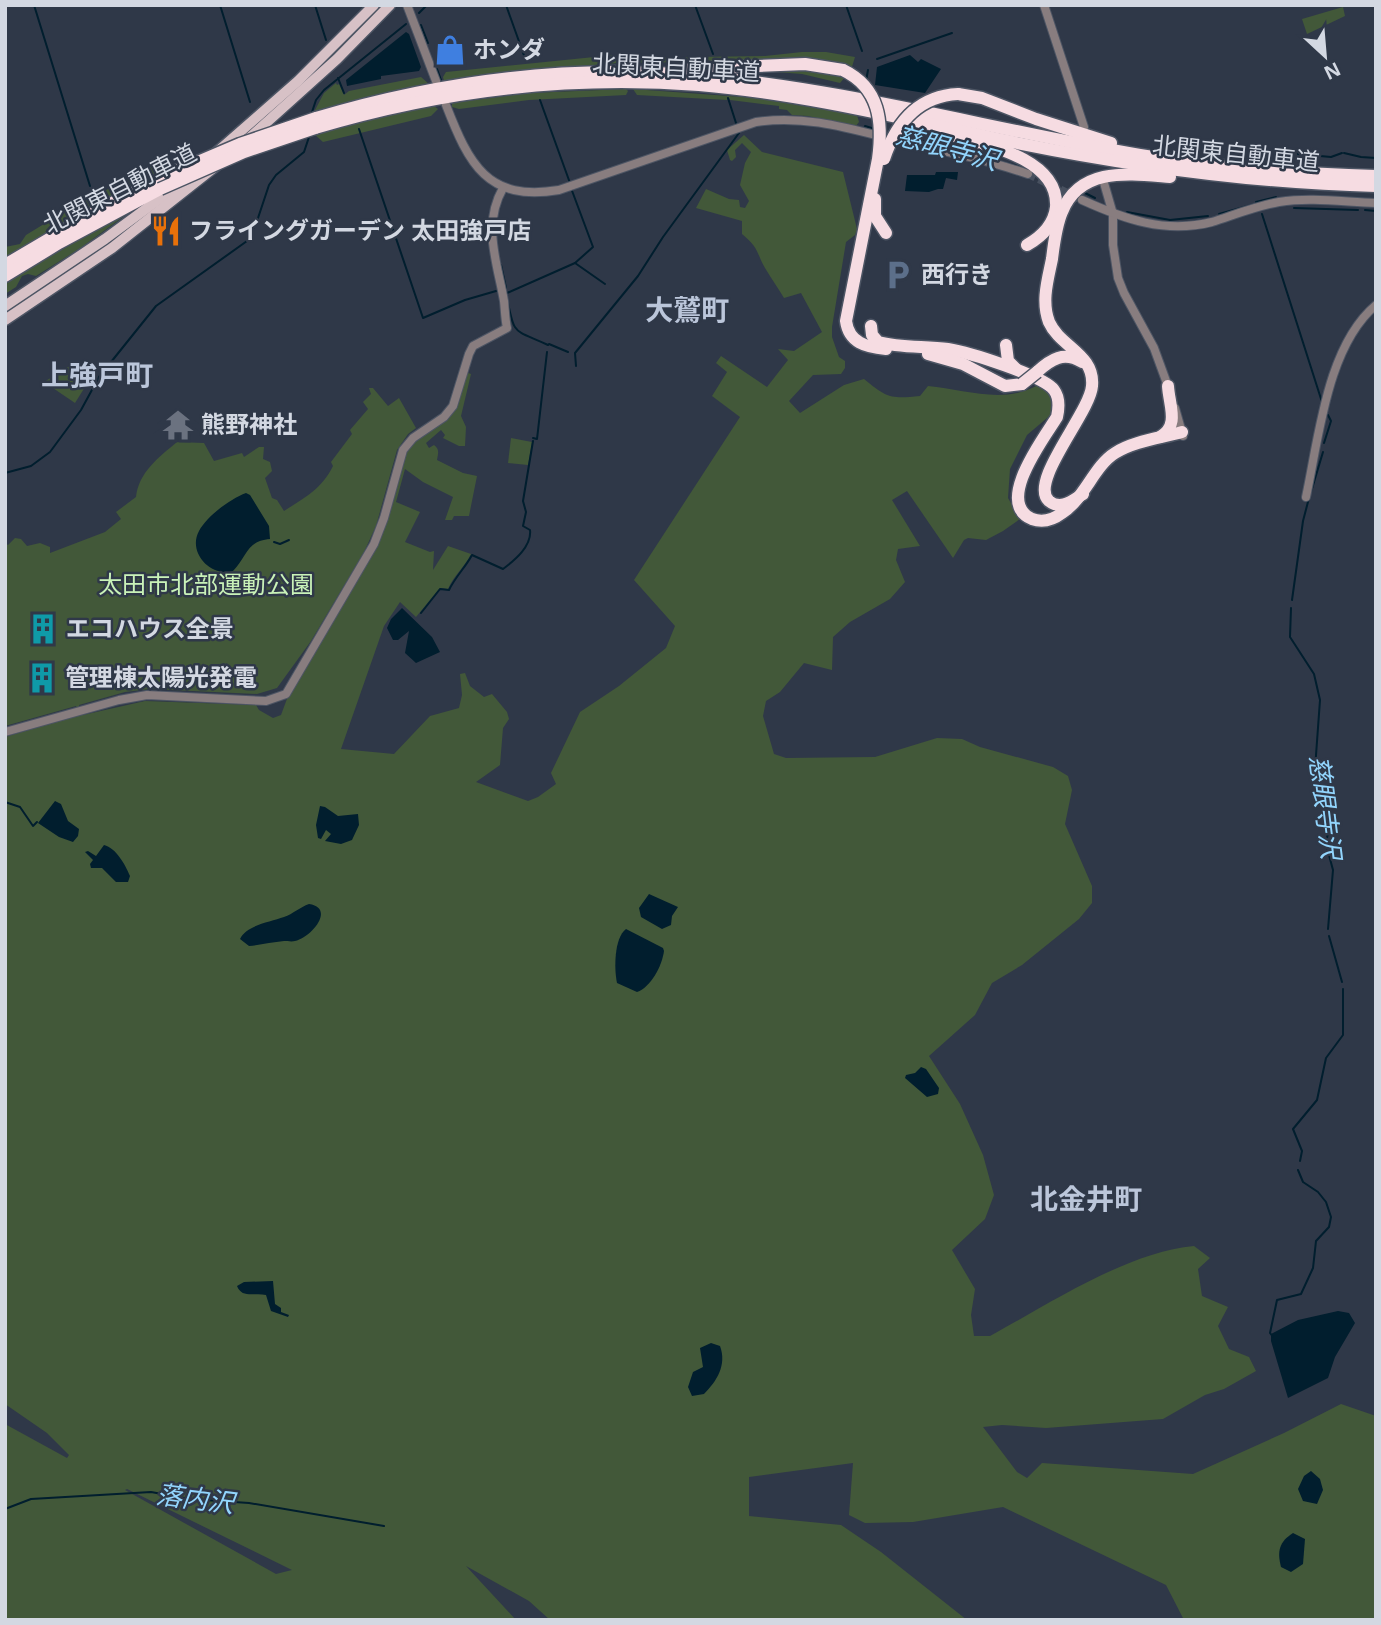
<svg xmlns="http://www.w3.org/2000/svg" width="1381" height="1625" font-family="'Open Sans','Noto Sans JP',sans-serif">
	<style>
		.green { fill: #425839; fill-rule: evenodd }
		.water { fill: #011e2e }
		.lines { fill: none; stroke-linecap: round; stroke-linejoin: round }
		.stream { stroke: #011e2e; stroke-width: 2 }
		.tertiary-tunnel { stroke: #48505f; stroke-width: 8; stroke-dasharray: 8 4; stroke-linecap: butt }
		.tertiary-casing { stroke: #4d5564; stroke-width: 10 }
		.primary-casing { stroke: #4d5564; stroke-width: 13 }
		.motorway-casing { stroke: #4d5564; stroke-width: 15 }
		.tertiary { stroke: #887d7f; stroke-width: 8 }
		.primary { stroke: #d7c1c6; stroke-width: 10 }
		.motorway { stroke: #f6dce2; stroke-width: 12 }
		.motorway-bridge-casing { stroke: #4d5564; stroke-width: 15; stroke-linecap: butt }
		.motorway-bridge { stroke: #f6dce2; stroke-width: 12 }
		.labels { text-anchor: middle; stroke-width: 5; stroke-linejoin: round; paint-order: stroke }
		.poi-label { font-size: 24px; font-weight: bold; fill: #d3d8e2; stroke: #2f3848; text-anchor: start }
		.street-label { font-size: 24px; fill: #d3d8e2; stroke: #2f3848 }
		.park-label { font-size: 24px; fill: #c9f2b8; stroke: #2f3848 }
		.water-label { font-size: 26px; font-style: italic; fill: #92d5fd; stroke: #2f3848 }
		.quarter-label { font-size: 28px; font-weight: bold; fill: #bbc6da; stroke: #2f3848 }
	</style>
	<rect width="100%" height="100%" fill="#2f3848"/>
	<g class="green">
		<path d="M1343,7L1345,16L1307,34L1302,19Z"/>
		<path d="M802,52H826L855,57L851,70L840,83L802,74L764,71L842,64L823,60L623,63L626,58L765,56Z"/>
		<path d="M614,55L618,63L533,70L444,81L443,77L446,72Z"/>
		<path d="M421,77L429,84L314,112L324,93L336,83L337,85L339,84L344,95L349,91Z"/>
		<path d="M626,89L628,91L626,95L529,100L459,109L452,107V103L529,93Z"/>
		<path d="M633,89L756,98L857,115L859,122L855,127L808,116L792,115L787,110L779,109V106L730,100L729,98H727V100L637,95Z"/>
		<path d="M434,106L438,109L431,116L323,142L314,134L379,117Z"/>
		<path d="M744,135L762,152L843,172L857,229L855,235L846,242L832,327V337L839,357L845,361V368L841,374L813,375L789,401L800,413L844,385L864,379C887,398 891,399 920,396L928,386C964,389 1003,405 1038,385C1050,390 1053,401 1053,413L1027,435L1010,469L1008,498L1020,519L1003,531L986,540L968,538L964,540L953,558L907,491L892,500L920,546L898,549L896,560L905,582L890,599L850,622L833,637L832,670L804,663L780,692L766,701L763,716L774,754L786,758L875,757L937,738L962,739L980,747L1053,767L1068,776L1072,790L1065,824L1092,886V903L1079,919L1022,965L992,983L975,1015L929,1056L960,1104L983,1155L994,1195L985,1219L952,1250L975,1289L971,1315L974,1336H990C1049,1304 1127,1252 1194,1246L1210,1258L1198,1269L1202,1296L1228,1307L1218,1326L1229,1349L1249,1357L1256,1371L1224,1389L1205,1395L1163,1419L1046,1428L1002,1425L983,1427L1017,1472L1027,1478L1042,1463L1193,1474L1284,1433L1341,1404L1376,1416V1620H1184L1166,1585L1003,1507L913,1522L865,1523L849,1515L853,1463L749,1477V1516L841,1525L881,1552L967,1620H550L529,1601L466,1566L516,1620H5V1424L67,1458L69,1455L47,1433L5,1404V737L79,715L76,706L5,726V543L8,545L15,538L21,539L27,546L40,543L50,547V553L105,532L121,519L116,512L136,497C139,472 158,458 177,442L204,443L214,461L242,453L244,457L259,447H264L263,459L270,462L272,471L265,478L272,498L277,500L284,511C304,498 322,489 333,466L331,462L352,434L350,430L368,409L363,402L371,394L369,388H373L388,406L399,398L416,428L408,434L397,450L376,526L364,552L311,641L277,688L257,694L150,689L125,692L79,705L83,715L145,701L256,705L259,710L273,718L281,715L291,688L375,549L408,445L446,418L465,372L471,374L461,416L466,427L465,446H459L443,438L445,435L441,430L426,443L429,448L434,445C440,449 438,454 437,460L463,473L477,476L469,516H454L452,520H445L453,497L423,482L405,469L396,502L420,512L405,542L430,552L434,551L433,570L448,546L471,554C464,568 454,575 448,589L440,588L416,617L400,602L384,626L341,749L394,754L430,716L459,708L462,695L460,674L465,673L470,686L484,697L492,694L507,712L509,719L503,728L500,765L476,782L528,801L538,797L556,784L551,773L580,712L619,686L666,648L675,626L634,580L740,417L712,396L727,372L716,363L721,356L767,387L788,360L778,349L794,351L822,332L801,293L784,298C778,288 771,278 765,268C756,252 759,248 742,234V221L696,208L706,189L729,199L739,200L740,207L745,208L749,201L740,185L745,163L751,152L742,143L735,150L736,157L732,161L730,160L727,150ZM127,1489L292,1570L276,1574L125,1490Z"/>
		<path d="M162,161L168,162L171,167L70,219L5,258V247L20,244L26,235L62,213Z"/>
		<path d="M130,210V212L79,249L36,276L28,274L22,276L16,287L5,294V283Z"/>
		<path d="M76,362L90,379L75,403L44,382Z"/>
		<path d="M511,438L532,442L528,465L508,463Z"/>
	</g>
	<g class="water">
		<path d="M406,32L409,34L421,67L419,71L381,76V79L347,86L346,80Z"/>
		<path d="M910,55L918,62L921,59L941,69L925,93L875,85L877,67Z"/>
		<path d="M936,172H958L957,180L946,178L943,189H938L929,192L905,191L907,175H935Z"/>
		<path d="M246,493L250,495L269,526L270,539C246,541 248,556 233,571C212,578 187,553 199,531C207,516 230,499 246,493Z"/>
		<path d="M402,608L432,637L440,652L416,663L405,653L409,631L398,640H393L387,628L391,619Z"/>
		<path d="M55,801L61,804L68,821L79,829L78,836L73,842L59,837L38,823Z"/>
		<path d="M320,806L325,807L338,816L358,814L359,825L352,840L341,844L325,841L331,834L326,830L321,839L318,838L316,825Z"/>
		<path d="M104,845C116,848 125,864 130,876L128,882H116L102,868H91L90,864L93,860L85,852L88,851L96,856Z"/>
		<path d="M649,894L678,907L672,916L671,925L662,929L641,917L639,908Z"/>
		<path d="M309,904C336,908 311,938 295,941C292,942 287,941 284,941C272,942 261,945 249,946L240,939C247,925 270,922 284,917C293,914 300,907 309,904Z"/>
		<path d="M626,929L663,948L664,951C662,966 651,987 637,992L617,983C614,969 614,938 626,929Z"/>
		<path d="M921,1067L926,1069L939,1088L938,1094L927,1097L905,1078L906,1075L915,1073Z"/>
		<path d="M273,1281L275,1304L281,1308V1312L289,1315L288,1317L271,1311L266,1295C255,1292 242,1299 237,1286L244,1282Z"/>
		<path d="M1338,1311L1349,1313L1355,1323L1335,1357L1328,1378L1288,1398L1271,1341V1334L1298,1320Z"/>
		<path d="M711,1343L720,1346C727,1365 717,1381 704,1394L692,1396L688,1387L693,1372L703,1367L700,1348Z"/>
		<path d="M1311,1471L1320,1479L1323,1490L1317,1504L1303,1501L1298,1489L1304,1476Z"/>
		<path d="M1293,1533L1305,1539L1303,1564L1291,1572L1281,1567C1277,1551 1279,1542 1293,1533Z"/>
	</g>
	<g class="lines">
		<g class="stream">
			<path d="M34,5L90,186"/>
			<path d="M220,5L250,102"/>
			<path d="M315,5L326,40"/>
			<path d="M506,5L526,61"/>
			<path d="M695,5L713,54"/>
			<path d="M846,5L862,51"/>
			<path d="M419,13L427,5"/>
			<path d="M421,25L428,43"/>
			<path d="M877,59L952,33"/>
			<path d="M437,69L441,80"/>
			<path d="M338,78L344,93"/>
			<path d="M866,81L868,70"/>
			<path d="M728,98L736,123"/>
			<path d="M540,100L570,183"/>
			<path d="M311,115L316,100L324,90L406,24"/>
			<path d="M865,126L875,129"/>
			<path d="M359,129L423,318L465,300L496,291"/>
			<path d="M901,135L984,157"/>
			<path d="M1344,153L1361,157L1376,158"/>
			<path d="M1298,154L1331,157L1342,153"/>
			<path d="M1280,160L1294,155"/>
			<path d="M999,161L1028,169"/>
			<path d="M571,188L593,247L575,263"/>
			<path d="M1085,193L1095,198"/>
			<path d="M1256,202L1276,197"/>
			<path d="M1294,208L1358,210"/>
			<path d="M1365,210L1376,211"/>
			<path d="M1127,212L1170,220L1208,216"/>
			<path d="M1219,214L1255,204"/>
			<path d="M1262,214L1322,402"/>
			<path d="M496,236L499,220"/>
			<path d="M501,265L506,288"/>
			<path d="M507,293L575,263L605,284"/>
			<path d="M507,297C514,337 514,329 548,345"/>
			<path d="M549,344L568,352"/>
			<path d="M576,366L575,353L638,276L663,237L739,133"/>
			<path d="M533,438L537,439L547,352"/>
			<path d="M1324,443L1331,421L1328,415"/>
			<path d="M5,473L31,466L50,452L81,410L99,377L156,306L247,241L257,221L269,185L276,175L304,152L310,134"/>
			<path d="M1311,492L1323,452"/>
			<path d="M274,542L280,544L289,540"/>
			<path d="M1292,600L1303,521L1309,498"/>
			<path d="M1291,608L1290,637L1314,674L1320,700L1315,769L1330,821L1326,844L1333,870L1328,929"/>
			<path d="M421,613L440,589L449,590C455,577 465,568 472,555L503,569C515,560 532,546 530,530L523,526L526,512L523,501L533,441"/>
			<path d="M5,802L20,807L33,826L37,822"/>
			<path d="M1329,936L1342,982"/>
			<path d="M1300,1161L1302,1151L1293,1129L1317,1100L1326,1058L1343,1035V989"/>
			<path d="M1273,1337L1270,1333L1277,1300L1301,1294L1313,1268L1316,1241L1329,1227L1331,1217L1326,1202L1318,1192L1303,1182L1298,1170"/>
			<path d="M5,1509L31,1499L151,1492L190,1499L249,1503L384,1526"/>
		</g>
		<path class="tertiary-tunnel" d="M1028,174L1082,200"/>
		<g class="tertiary-casing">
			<g id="tertiary">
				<path d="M407,5L436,81"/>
				<path d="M1044,5L1084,127"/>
				<path d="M446,105C469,164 487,202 559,190L756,122C807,114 854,130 903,142C945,151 987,160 1028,174"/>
				<path d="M1104,183L1113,214V245L1118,278L1124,293L1154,348L1169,389"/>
				<path d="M1082,200C1124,219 1165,234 1212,222C1234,215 1256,206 1279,202C1311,197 1344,202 1376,203"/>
				<path d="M1175,408L1183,436"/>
				<path d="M1306,497C1319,437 1327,346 1376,305"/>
				<path d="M5,732L119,700L147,695L266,701L286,694L374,544L384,518L403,450L413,438L444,417L453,406L469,354L473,346L507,328C505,319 505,310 504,301C497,262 482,225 503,188"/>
			</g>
		</g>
		<g class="primary-casing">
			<g id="primary">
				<path d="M247,140L337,59L390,5"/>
				<path d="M217,152L298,81L374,5"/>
				<path d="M5,306L105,239L181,183"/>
				<path d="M5,320L112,248L216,166"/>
			</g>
		</g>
		<g class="motorway-casing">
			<g id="motorway">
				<path d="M689,69L805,64L843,70"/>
				<path d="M958,94L982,98L1036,119L1111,143"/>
				<path d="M316,118C440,81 571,64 699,76C848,89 993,130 1140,155C1218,168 1297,174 1376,176"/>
				<path d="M315,128C439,91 570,75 699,85C807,94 912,121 1017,143C1136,167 1255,183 1376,186"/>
				<path d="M951,135C988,145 1059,159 1056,207C1054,225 1041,237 1027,245"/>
				<path d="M878,159L846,321C849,343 866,347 886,349"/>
				<path d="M875,199V216L886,233"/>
				<path d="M5,265L100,209L172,173"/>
				<path d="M5,276L59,243L160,189"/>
				<path d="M871,326L872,335L878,342C900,348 925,346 948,349C968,352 1044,376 1054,390C1060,398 1059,408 1057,417C1044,438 994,503 1032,519C1043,523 1054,519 1062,513C1085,498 1094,466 1115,453C1134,441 1161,438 1182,432"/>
				<path d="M1006,345L1008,361L1016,369"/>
				<path d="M928,354L963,364L1005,386L1022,384"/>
				<path d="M1037,372C1051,359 1064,351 1082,362"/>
				<path d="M1160,437C1180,426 1169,405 1168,386"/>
				<path d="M1083,494C1073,500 1061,511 1049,501C1028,482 1090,413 1092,386C1095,354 1060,347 1049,322C1041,301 1048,279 1052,259C1054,243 1056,226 1062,212C1080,166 1131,174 1170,177"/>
			</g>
		</g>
		<use href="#tertiary" class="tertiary"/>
		<use href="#primary" class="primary"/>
		<use href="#motorway" class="motorway"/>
		<g class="motorway-bridge-casing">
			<g id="motorway-bridge">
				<path d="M843,70C880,88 883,122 878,159"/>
				<path d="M884,159C896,123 918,96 958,94"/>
				<path d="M172,173L240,144L316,118"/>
				<path d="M160,189L244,152L315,128"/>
				<path d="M1022,384L1037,372"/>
			</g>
		</g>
		<use href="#motorway-bridge" class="motorway-bridge"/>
	</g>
	<defs>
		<g id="shop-bare" transform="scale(2.415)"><path d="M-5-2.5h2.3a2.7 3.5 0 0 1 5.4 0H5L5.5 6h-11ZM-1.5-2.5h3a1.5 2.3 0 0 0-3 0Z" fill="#3f7fe0" stroke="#2f3848" stroke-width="2.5" paint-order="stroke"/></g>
		<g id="restaurant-bare" transform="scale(2.415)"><path d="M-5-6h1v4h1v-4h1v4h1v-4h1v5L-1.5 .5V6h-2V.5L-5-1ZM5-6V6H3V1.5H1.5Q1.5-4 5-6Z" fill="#e8710a" stroke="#2f3848" stroke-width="2.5" paint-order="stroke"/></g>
		<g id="parking-bare" transform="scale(2.415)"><path d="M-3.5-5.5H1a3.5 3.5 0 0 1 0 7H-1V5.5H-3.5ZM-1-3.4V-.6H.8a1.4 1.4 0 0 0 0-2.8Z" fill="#5c6f8a" stroke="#2f3848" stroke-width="2.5" paint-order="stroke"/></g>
		<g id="temple-bare" transform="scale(2.415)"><path d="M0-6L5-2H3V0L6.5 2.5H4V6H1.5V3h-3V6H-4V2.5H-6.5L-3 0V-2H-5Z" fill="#6b7280" stroke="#2f3848" stroke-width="2.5" paint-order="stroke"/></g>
		<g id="building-bare" transform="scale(2.415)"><path d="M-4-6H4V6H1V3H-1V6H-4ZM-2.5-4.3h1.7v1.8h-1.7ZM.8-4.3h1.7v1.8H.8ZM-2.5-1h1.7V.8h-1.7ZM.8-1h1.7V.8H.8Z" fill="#0f9aa8" stroke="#2f3848" stroke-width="2.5" paint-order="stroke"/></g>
	</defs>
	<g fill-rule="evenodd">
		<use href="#shop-bare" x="450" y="50"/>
		<use href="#restaurant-bare" x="166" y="231"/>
		<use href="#parking-bare" x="898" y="275"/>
		<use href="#temple-bare" x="178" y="425"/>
		<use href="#building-bare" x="43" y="629"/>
		<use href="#building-bare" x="42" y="678"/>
	</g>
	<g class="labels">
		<g class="poi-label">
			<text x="473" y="58">ホンダ</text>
			<text x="189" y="239">フライングガーデン 太田強戸店</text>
			<text x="921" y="283">西行き</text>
			<text x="201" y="433">熊野神社</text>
			<text x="66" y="637">エコハウス全景</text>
			<text x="65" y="686">管理棟太陽光発電</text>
		</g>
		<g class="street-label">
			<text transform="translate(676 68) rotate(3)" y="8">北関東自動車道</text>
			<text transform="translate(1236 154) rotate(6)" y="8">北関東自動車道</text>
			<text transform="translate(120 189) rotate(-27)" y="8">北関東自動車道</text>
		</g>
		<g class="park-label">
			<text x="206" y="593">太田市北部運動公園</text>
		</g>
		<g class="water-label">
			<text transform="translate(947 148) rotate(15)" y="9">慈眼寺沢</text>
			<text transform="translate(1325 807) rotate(83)" y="9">慈眼寺沢</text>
			<text transform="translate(195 1499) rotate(7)" y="9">落内沢</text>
		</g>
		<g class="quarter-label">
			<text x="687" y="320">大鷲町</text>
			<text x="97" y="385">上強戸町</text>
			<text x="1086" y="1209">北金井町</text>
		</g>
	</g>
	<rect width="1381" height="1625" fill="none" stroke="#d3d8e2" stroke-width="14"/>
	<g transform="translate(1325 56) rotate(154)" stroke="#2f3848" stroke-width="5" paint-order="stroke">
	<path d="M0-5L12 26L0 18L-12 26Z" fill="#d3d8e2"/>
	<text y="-10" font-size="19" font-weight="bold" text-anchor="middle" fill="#d3d8e2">N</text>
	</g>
</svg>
